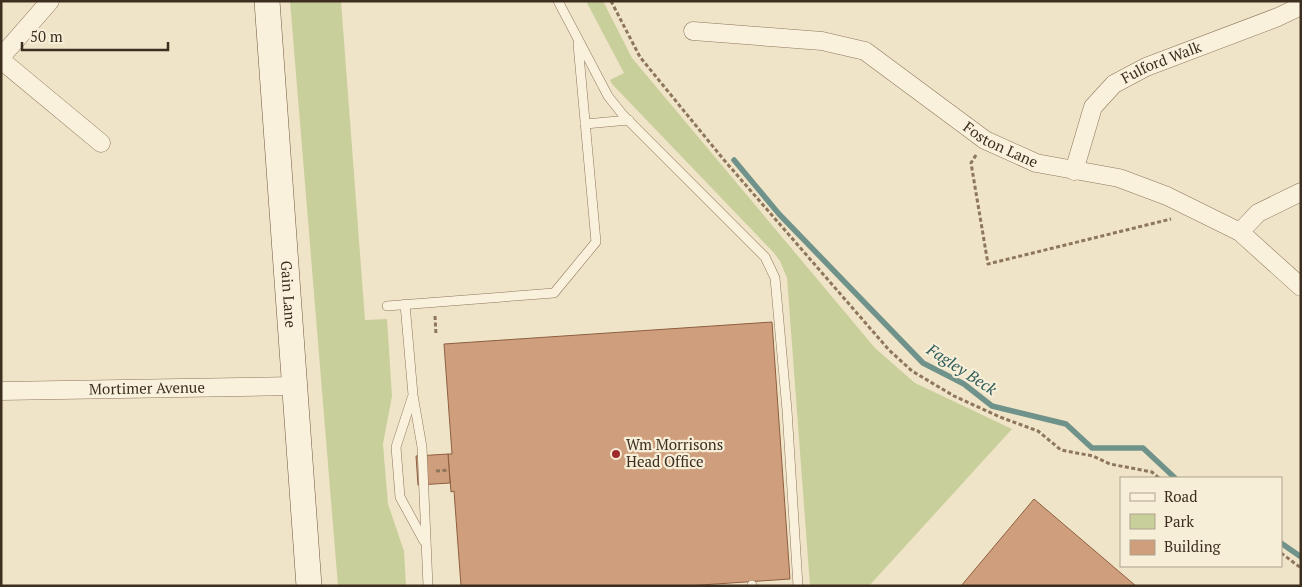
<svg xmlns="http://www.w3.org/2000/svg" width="1302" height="587" font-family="'PT Serif',serif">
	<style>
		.green { fill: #c9cf9b }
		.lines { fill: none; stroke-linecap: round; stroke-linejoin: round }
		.stream { stroke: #6f938a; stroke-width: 5.5 }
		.building { fill: #cf9f7d; stroke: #8d5f41 }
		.lane-casing { stroke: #8d765c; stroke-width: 10 }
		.street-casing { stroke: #8d765c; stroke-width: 19 }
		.secondary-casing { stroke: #6f573f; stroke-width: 26 }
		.path { stroke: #8d765c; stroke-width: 3; stroke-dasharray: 4 2.5; stroke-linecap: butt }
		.lane { stroke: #faf1dc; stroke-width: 9 }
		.street { stroke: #faf1dc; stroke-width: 18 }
		.secondary { stroke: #faf1dc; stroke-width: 25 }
		.poi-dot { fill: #9e2a2b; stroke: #f7eed8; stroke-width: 2 }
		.labels { text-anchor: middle; stroke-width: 4.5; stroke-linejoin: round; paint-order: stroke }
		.street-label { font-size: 15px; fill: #3d2e20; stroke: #f7eed8 }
		.poi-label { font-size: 15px; fill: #3d2e20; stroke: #f7eed8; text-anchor: start }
		.water-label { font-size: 16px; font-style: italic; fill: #2f5d5a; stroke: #f7eed8 }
	</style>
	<rect width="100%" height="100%" fill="#f0e4c8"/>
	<g class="green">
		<path d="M290,1H341L365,320L387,319L392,396L383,444L388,504L404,551L406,586H338Z"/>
		<path d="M586,1H603L632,58L875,348L915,383L1012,429L869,586H810L787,278L780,261L774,253L612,84L610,80L624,73Z"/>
	</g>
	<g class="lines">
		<g class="stream">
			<path d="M734,160L779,214L923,363L964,384L992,406L1066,424L1092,448H1143L1175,478"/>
			<path d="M1281,543L1301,557"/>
		</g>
	</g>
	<g class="building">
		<path d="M772,322L790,579L686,586H461L454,491L451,492L448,454H452L444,344Z"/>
		<path d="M448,454L450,483L418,485L416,456Z"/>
		<path d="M1034,499L1136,586H961Z"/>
	</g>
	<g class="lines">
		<g class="lane-casing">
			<g id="lane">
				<path d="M558,1L608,96L623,115L765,257L775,278L787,410L798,586"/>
				<path d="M585,124L629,120"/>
				<path d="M405,304L413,395L422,447L428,586"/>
				<path d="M387,306L554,293L596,242L578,44"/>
				<path d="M412,398L396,447L400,497L424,541"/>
				<path d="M752,585V586"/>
			</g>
		</g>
		<g class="street-casing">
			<g id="street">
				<path id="s1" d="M693,31L822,41L865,51L985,140L1036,163L1119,178L1167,196L1240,232L1301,287"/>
				<path d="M1,57L50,1"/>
				<path d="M1,60L101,143"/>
				<path id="s2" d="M1074,171L1093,107L1114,84L1146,67L1278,17L1301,6"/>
				<path d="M1240,232L1258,213L1301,192"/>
				<path id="s3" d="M1,391L294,386"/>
			</g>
		</g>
		<g class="secondary-casing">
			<g id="secondary">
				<path id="s4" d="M267,1L309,586"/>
			</g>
		</g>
		<g class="path">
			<path d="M611,1L640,57L724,160L889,350L912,371L954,396L1000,417L1038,431L1061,450L1093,456L1110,464L1152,472L1159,478"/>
			<path d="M976,155L971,163L988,264L1171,219"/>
			<path d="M435,316L436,335"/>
			<path d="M436,471L449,470"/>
			<path d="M1281,553L1301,568"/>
		</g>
		<use href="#lane" class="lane"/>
		<use href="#street" class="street"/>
		<use href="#secondary" class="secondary"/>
	</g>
	<circle class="poi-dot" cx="616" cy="454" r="5"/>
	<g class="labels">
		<g class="street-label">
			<text dy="5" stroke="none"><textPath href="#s2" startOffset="150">Fulford Walk</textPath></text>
			<text dy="5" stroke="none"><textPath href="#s1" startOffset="339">Foston Lane</textPath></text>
			<text dy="5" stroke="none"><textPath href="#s4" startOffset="294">Gain Lane</textPath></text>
			<text dy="5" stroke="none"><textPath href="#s3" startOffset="146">Mortimer Avenue</textPath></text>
		</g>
		<g class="poi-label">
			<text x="626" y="450">Wm Morrisons<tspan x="626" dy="17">Head Office</tspan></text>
		</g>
		<g class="water-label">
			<text transform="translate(962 369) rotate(33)" y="6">Fagley Beck</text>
		</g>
	</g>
	<rect width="1302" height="587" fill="none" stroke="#3d2e20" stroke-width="5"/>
	<rect x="1120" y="477" width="162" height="90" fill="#f7eed8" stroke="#ada18e"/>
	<rect x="1130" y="493" width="25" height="8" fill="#faf1dc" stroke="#ada18e"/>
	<text x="1164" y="502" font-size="15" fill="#3d2e20">Road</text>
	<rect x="1130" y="514" width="25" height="15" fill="#c9cf9b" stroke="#ada18e"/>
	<text x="1164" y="527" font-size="15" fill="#3d2e20">Park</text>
	<rect x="1130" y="540" width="25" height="15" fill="#cf9f7d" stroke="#ada18e"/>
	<text x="1164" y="552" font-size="15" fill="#3d2e20">Building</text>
	<path d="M22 42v8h146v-8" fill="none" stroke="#3d2e20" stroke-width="2.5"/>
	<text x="30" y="42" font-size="15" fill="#3d2e20" stroke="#f7eed8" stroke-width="4" paint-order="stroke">50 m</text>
</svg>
